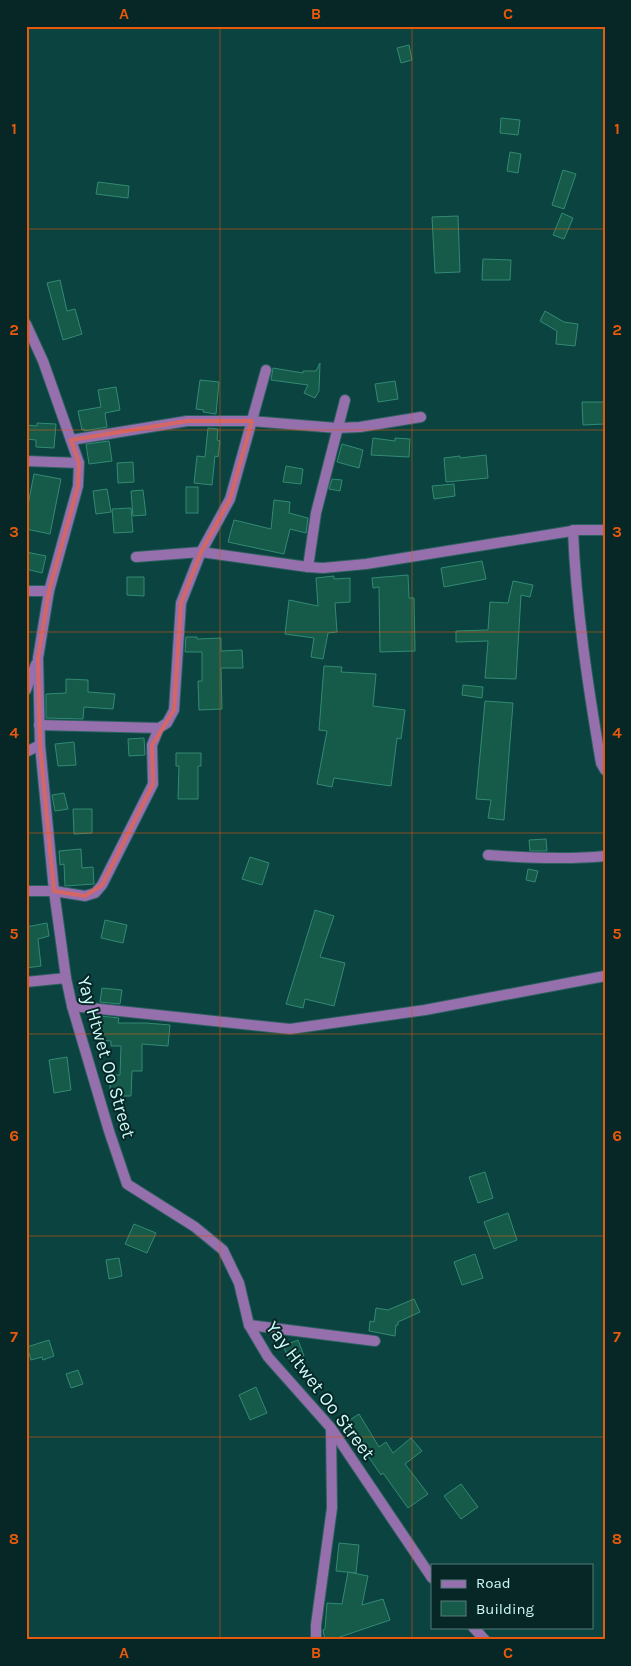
<svg xmlns="http://www.w3.org/2000/svg" width="631" height="1666" font-family="Karla,sans-serif">
	<style>
		.building { fill: #165b4a; stroke: #328a73 }
		.lines { fill: none; stroke-linecap: round; stroke-linejoin: round }
		.street-casing { stroke: #2a605e; stroke-width: 12 }
		.street { stroke: #966fad; stroke-width: 10 }
		.marked { fill: none; stroke: #d46766; stroke-width: 4; stroke-linejoin: round }
		.grid { fill: none; stroke: #e8590c; stroke-width: 1; stroke-opacity: 0.55 }
		.labels { text-anchor: middle; stroke-width: 4; stroke-linejoin: round; paint-order: stroke }
		.street-label { font-size: 19px; fill: #cefaf8; stroke: #072726 }
		.neatline { fill: none; stroke: #e8590c; stroke-width: 2 }
		.grid-label { font-size: 16px; text-anchor: middle; font-weight: bold; fill: #e8590c }
	</style>
	<rect width="100%" height="100%" fill="#0b4341"/>
	<g class="building">
		<path d="M409,45L412,60L401,63L397,48Z"/>
		<path d="M501,118L520,120L518,135L500,133Z"/>
		<path d="M510,152L521,154L518,173L507,171Z"/>
		<path d="M563,170L576,174L564,209L552,205Z"/>
		<path d="M98,182L129,186L128,198L96,194Z"/>
		<path d="M562,213L573,218L564,239L553,235Z"/>
		<path d="M458,216L460,272L435,273L432,217Z"/>
		<path d="M483,259L511,260L510,280H482Z"/>
		<path d="M60,280L67,311L75,309L82,334L63,340L47,283Z"/>
		<path d="M545,311L564,322L578,324L575,346L556,344L557,331L540,321Z"/>
		<path d="M320,363L319,391L315,398L304,393L308,385L271,380L273,368L303,373V371H316Z"/>
		<path d="M200,380L219,382L216,414L203,412L204,410L196,409Z"/>
		<path d="M395,381L398,399L378,402L375,384Z"/>
		<path d="M116,387L120,410L105,413L107,427L84,431V429L82,430L78,411L101,407L98,390Z"/>
		<path d="M582,402H605V424L583,425Z"/>
		<path d="M37,423L56,424L54,448L36,447V440L26,439V425L37,426Z"/>
		<path d="M208,428L218,429L217,440L220,441L218,457L215,456L212,485L194,483L197,456L205,457Z"/>
		<path d="M373,438L395,441V438L410,439L409,457L371,455Z"/>
		<path d="M109,441L112,461L89,464L86,444Z"/>
		<path d="M342,444L363,450L359,468L337,462Z"/>
		<path d="M486,455L488,478L446,482L444,458L460,456V458Z"/>
		<path d="M133,462L134,482L118,483L117,463Z"/>
		<path d="M286,466L303,469L301,484L283,482Z"/>
		<path d="M34,474L61,479L50,534L26,529V515Z"/>
		<path d="M332,479L342,480L340,491L329,489Z"/>
		<path d="M454,484L455,496L434,499L432,486Z"/>
		<rect x="186" y="487" width="12" height="26"/>
		<path d="M107,489L111,512L96,514L93,491Z"/>
		<path d="M143,490L146,515L133,516L131,491Z"/>
		<path d="M274,500L290,502L289,513L308,518L306,533L290,529L284,554L228,542L234,520L271,529Z"/>
		<path d="M131,508L133,532L114,533L112,509Z"/>
		<path d="M26,552L46,556L42,573L26,569Z"/>
		<path d="M482,561L486,579L444,587L441,568Z"/>
		<path d="M408,575L409,598H414L415,651L380,652L379,587L373,588L372,578Z"/>
		<path d="M334,576V579L350,578V602L335,603L337,632L328,633L323,659L311,657L314,638L285,634L289,600L318,606L316,578Z"/>
		<path d="M127,577H144V596L127,595Z"/>
		<path d="M513,581L533,585L530,597L521,595L516,679L485,678L488,641L456,642V631L488,630L490,602L508,603Z"/>
		<path d="M186,637H197V639L221,638V651L242,650L243,668H221L222,709L199,710L198,681H202V652H185Z"/>
		<path d="M324,666L342,667L341,672L376,674L373,706L405,710L401,739L397,738L391,786L334,778L332,787L317,784L327,731L319,730Z"/>
		<path d="M66,679L88,680V692L115,694L113,709L84,707L83,719L46,718V694L66,693Z"/>
		<path d="M463,685L483,687L482,698L462,695Z"/>
		<path d="M485,701L513,703L504,820L488,818L491,800L476,799Z"/>
		<path d="M144,738L145,755L129,756L128,739Z"/>
		<path d="M74,742L76,765L58,766L55,744Z"/>
		<path d="M176,753H201V766H198V799H178L179,766H176Z"/>
		<path d="M64,793L68,809L55,811L52,795Z"/>
		<path d="M73,809H92V833L74,834Z"/>
		<path d="M546,839L547,851H530L529,840Z"/>
		<path d="M81,849L82,868L93,867L94,884L65,886L64,864L60,865L59,851Z"/>
		<path d="M250,857L269,863L262,885L242,879Z"/>
		<path d="M528,869L538,871L535,882L526,880Z"/>
		<path d="M315,910L334,916L320,957L345,963L334,1006L305,999L303,1008L286,1004Z"/>
		<path d="M105,920L127,925L123,943L101,938Z"/>
		<path d="M47,923L49,936L38,939L41,966L26,968V927Z"/>
		<path d="M102,988L122,990L120,1004L100,1002Z"/>
		<path d="M100,1016L119,1018L118,1023H146L170,1025L168,1046L142,1044V1071H132L131,1096H110V1075H120L121,1046H111V1041L98,1040Z"/>
		<path d="M67,1057L71,1090L54,1093L49,1060Z"/>
		<path d="M485,1172L493,1198L478,1203L469,1177Z"/>
		<path d="M508,1213L517,1240L494,1249L484,1222Z"/>
		<path d="M134,1224L156,1233L147,1253L125,1244Z"/>
		<path d="M475,1254L483,1278L462,1285L454,1262Z"/>
		<path d="M119,1258L122,1276L109,1279L106,1260Z"/>
		<path d="M414,1299L420,1312L398,1322V1325H396L395,1336L369,1331L370,1321L374,1322L376,1308L388,1310Z"/>
		<path d="M49,1340L54,1356L43,1360L42,1357L31,1360L27,1347Z"/>
		<path d="M298,1340L304,1356L290,1361L283,1346Z"/>
		<path d="M78,1370L83,1384L71,1388L66,1374Z"/>
		<path d="M256,1387L267,1413L250,1420L239,1395Z"/>
		<path d="M359,1414L379,1447L386,1442L393,1453L411,1438L422,1451L405,1464L428,1494L408,1508L383,1473L381,1475L345,1423Z"/>
		<path d="M461,1484L478,1507L461,1519L444,1496Z"/>
		<path d="M339,1543L359,1545L356,1573L336,1571Z"/>
		<path d="M348,1572L368,1576L362,1605L383,1599L390,1620L331,1640H325L323,1630L325,1629L327,1603L342,1604Z"/>
	</g>
	<g class="lines">
		<g class="street-casing">
			<g id="street">
				<path d="M26,324L43,361L79,463L78,486L49,591L38,658L40,745L54,891L66,978L72,1006L109,1131L127,1184L195,1227L223,1250L239,1283L249,1325L268,1357L331,1428L432,1578"/>
				<path d="M71,440L187,421H252L337,428L360,427L421,417"/>
				<path d="M26,461L79,463"/>
				<path d="M573,530C576,608 588,687 601,763L605,770"/>
				<path d="M136,557L201,552L308,567L323,568L366,564L578,530H605"/>
				<path d="M308,567L316,513L345,400"/>
				<path d="M26,591H49"/>
				<path d="M26,690L36,664"/>
				<path d="M39,725L159,728"/>
				<path d="M26,752L40,745"/>
				<path d="M488,855C527,858 566,860 605,856"/>
				<path d="M26,891H54L85,896L95,893L102,885L153,784L152,745L159,728L167,723L174,710L181,603L201,552L230,499L266,370"/>
				<path d="M26,982L66,978"/>
				<path d="M72,1006L290,1029L425,1010L605,976"/>
				<path d="M249,1325L375,1341"/>
				<path d="M473,1627L485,1640"/>
				<path d="M316,1640V1625L332,1508L331,1429"/>
			</g>
		</g>
		<use href="#street" class="street"/>
	</g>
	<path class="marked" d="M187,421H252L230,499L201,552L181,603L174,710L152,745L153,784L102,885L85,896L54,891L40,745L38,658L49,591L78,486L79,463L71,440Z"/>
	<path class="grid" d="M220,26V1640M412,26V1640M26,229H605M26,430H605M26,632H605M26,833H605M26,1034H605M26,1236H605M26,1437H605"/>
	<g class="labels">
		<g class="street-label">
			<text transform="translate(107 1057) rotate(74)" y="7">Yay Htwet Oo Street</text>
			<text transform="translate(321 1390) rotate(53)" y="7">Yay Htwet Oo Street</text>
		</g>
	</g>
	<rect width="631" height="1666" fill="none" stroke="#072726" stroke-width="55"/>
	<rect x="431" y="1564" width="162" height="65" fill="#072726" stroke="#577b7a"/>
	<rect x="441" y="1580" width="25" height="8" fill="#966fad" stroke="#577b7a"/>
	<text x="476" y="1588" font-size="15" fill="#cefaf8">Road</text>
	<rect x="441" y="1601" width="25" height="15" fill="#165b4a" stroke="#577b7a"/>
	<text x="476" y="1614" font-size="15" fill="#cefaf8">Building</text>
	<rect x="28" y="28" width="576" height="1610" class="neatline"/>
	<g class="grid-label">
		<text x="124" y="19">A</text>
		<text x="316" y="19">B</text>
		<text x="508" y="19">C</text>
		<text x="14" y="134">1</text>
		<text x="617" y="134">1</text>
		<text x="14" y="335">2</text>
		<text x="617" y="335">2</text>
		<text x="14" y="537">3</text>
		<text x="617" y="537">3</text>
		<text x="14" y="738">4</text>
		<text x="617" y="738">4</text>
		<text x="14" y="939">5</text>
		<text x="617" y="939">5</text>
		<text x="14" y="1141">6</text>
		<text x="617" y="1141">6</text>
		<text x="14" y="1342">7</text>
		<text x="617" y="1342">7</text>
		<text x="14" y="1544">8</text>
		<text x="617" y="1544">8</text>
		<text x="124" y="1658">A</text>
		<text x="316" y="1658">B</text>
		<text x="508" y="1658">C</text>
	</g>
</svg>
